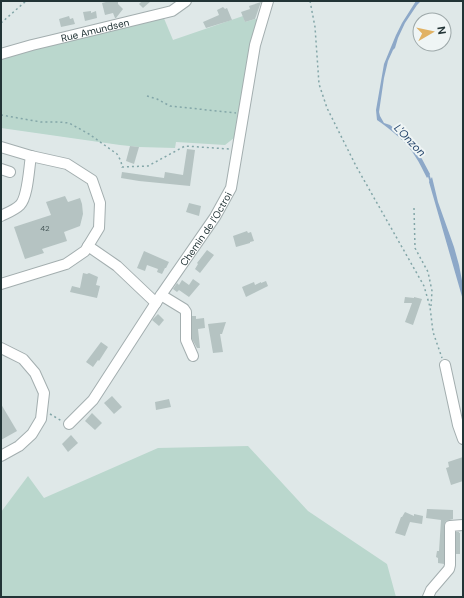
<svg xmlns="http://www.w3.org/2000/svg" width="464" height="598" font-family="'DM Sans',sans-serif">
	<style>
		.green { fill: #bad7cd }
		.water { fill: #8da8c8 }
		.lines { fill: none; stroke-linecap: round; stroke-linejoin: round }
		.stream { stroke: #8da8c8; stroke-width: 2 }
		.building { fill: #b5c3c2 }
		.minor-casing { stroke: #a3aeaf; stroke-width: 12 }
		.path { stroke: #83a6a8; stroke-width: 1.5; stroke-dasharray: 2 3; stroke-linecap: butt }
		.minor { stroke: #fff; stroke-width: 10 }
		.labels { text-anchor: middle; stroke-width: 4; stroke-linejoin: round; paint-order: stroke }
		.number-label { font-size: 8px; fill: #475859 }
		.street-label { font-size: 10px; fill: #223436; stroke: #eff5f5 }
		.water-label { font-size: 11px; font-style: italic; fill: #24446b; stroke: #eff5f5 }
	</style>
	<rect width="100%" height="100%" fill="#dfe8e8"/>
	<g class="green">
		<path d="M163,16L173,40L243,16L245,22L259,18L254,34L234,138L225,145L176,142L175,148L139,147L120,145L1,128V57Z"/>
		<path d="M248,446L308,511L387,564L396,597H1V512L28,476L44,498L158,448Z"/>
	</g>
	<g class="water">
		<path d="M416,1H421L417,5L405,23L398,38L395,48L393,50L388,61L384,78L379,112L380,116L384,123L390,125L406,138L422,159L430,174L427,178C423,171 420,163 415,156C407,142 390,129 377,120L376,110L384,64L396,35L402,23Z"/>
		<path d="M432,177L438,202L454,247L459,265L463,286V300L429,182Z"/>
	</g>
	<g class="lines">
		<path class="stream" d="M428,173L431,183"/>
	</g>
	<g class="building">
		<path d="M110,1H118V4L123,9L116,18H115L113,13L105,15L102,3Z"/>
		<path d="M142,1H151L143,8L139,4Z"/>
		<path d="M261,2L255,19L245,22L241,12L250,9L249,6Z"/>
		<path d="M223,7L225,9L227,8L232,20L206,28L203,22L219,15L217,10Z"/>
		<path d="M91,11V13L96,11L97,18L85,21L83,12Z"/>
		<path d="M69,16L70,19L73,18L75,24L61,27L59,19Z"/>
		<path d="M130,146L139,147L134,164L126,161Z"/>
		<path d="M187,149L195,150L190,186L139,181L121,178L122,172L164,178L165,172L183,175Z"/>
		<path d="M65,196L68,202L80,198L82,204L83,214L80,226L64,232L67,241L42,249L44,253L25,259L14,227L51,215L46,202Z"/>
		<path d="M189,203L201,206L199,216L186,212Z"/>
		<path d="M247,231L248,233L251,232L254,241L250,242V243L236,247L233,236Z"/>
		<path d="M207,250L214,255L200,273L195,269L198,264L197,263Z"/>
		<path d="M144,251L169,262L166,268H165L162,274L157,272L158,269L147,265L145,271L137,268Z"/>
		<path d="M83,273L87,274L89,273L98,277L96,285L100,286L97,298L70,292L72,286L80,288Z"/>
		<path d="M193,279L200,284L189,297L179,290L177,292L173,289L177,283L179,285L182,280L189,285Z"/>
		<path d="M266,281L268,286L246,297L242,287L254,282L255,285L261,282V283Z"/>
		<path d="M405,297L414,298V297L422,299L413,325L405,322L412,303H404Z"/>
		<path d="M158,314L164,320L159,326L152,320Z"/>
		<path d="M192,316H196V319L204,318L205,328L198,329L200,348H197L192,339Z"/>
		<path d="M226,322L222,334H220L223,352L213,353L208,324Z"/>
		<path d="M101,342L108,347L99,361L98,360L93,367L86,362Z"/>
		<path d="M112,396L122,407L114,414L104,403Z"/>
		<path d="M169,399L171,407L156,410L155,402Z"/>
		<path d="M1,404L17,431L1,440Z"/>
		<path d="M92,413L102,423L95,430L85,421Z"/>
		<path d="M71,435L78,443L68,452L62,444Z"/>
		<path d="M463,457V481L451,485L446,468L449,467L448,462Z"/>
		<path d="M427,509L453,510V519L446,521L444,526V564L438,563V558L436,557L437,551H439L441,520L426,518Z"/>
		<path d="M405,512L414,516V514L423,516L422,524L410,522L405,536L395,533L401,517H402Z"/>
		<path d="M456,532H459V533H460V554H456Z"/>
	</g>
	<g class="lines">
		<g class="minor-casing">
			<g id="minor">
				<path id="s1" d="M1,54L32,45L53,40L172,11L186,1"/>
				<path d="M1,147L31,156L67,164L92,180L100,203L99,228L85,251L66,264L1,284"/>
				<path d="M1,169L10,172"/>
				<path d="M1,216C7,213 15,210 20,205C28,197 29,167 31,156"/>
				<path d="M88,246L117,266L156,303"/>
				<path d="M161,295L184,309L186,312V340L193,356"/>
				<path d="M1,348L23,359L35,373L44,393L41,419L32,434L19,446L1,456"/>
				<path d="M445,365L458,425L463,439"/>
				<path id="s2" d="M69,424L93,400L161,295L215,217L231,188L255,45L268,1"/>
				<path d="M428,597L431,590L449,569L450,565V526L463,525"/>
			</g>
		</g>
		<g class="path">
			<path d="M310,1L315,27L319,84L327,108L356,166L424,286L430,307L433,332L442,358"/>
			<path d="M1,23L26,1"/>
			<path d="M147,96L157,99L170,106L236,113"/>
			<path d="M1,115L41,122H59L69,123L89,134L117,154L121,161L122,167L148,166L185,146L229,149"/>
			<path d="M414,208L415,248L428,272L432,291L431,306"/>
			<path d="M50,414L62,421"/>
		</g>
		<use href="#minor" class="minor"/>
	</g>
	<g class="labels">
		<g class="number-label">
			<text x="45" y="231">42</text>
		</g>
		<g class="street-label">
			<text dy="4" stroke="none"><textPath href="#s1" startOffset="97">Rue Amundsen</textPath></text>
			<text dy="4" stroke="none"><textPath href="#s2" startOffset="239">Chemin de l'Octroi</textPath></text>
		</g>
		<g class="water-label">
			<text transform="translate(410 140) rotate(46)" y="4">L'Onzon</text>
		</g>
	</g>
	<rect width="464" height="598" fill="none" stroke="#223436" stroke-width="4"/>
	<g transform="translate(432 32) rotate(81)"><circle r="19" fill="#eff5f5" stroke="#9da8a9"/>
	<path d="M0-3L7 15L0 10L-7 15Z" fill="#e1b264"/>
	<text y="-6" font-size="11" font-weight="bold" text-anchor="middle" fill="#223436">N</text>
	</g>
</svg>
